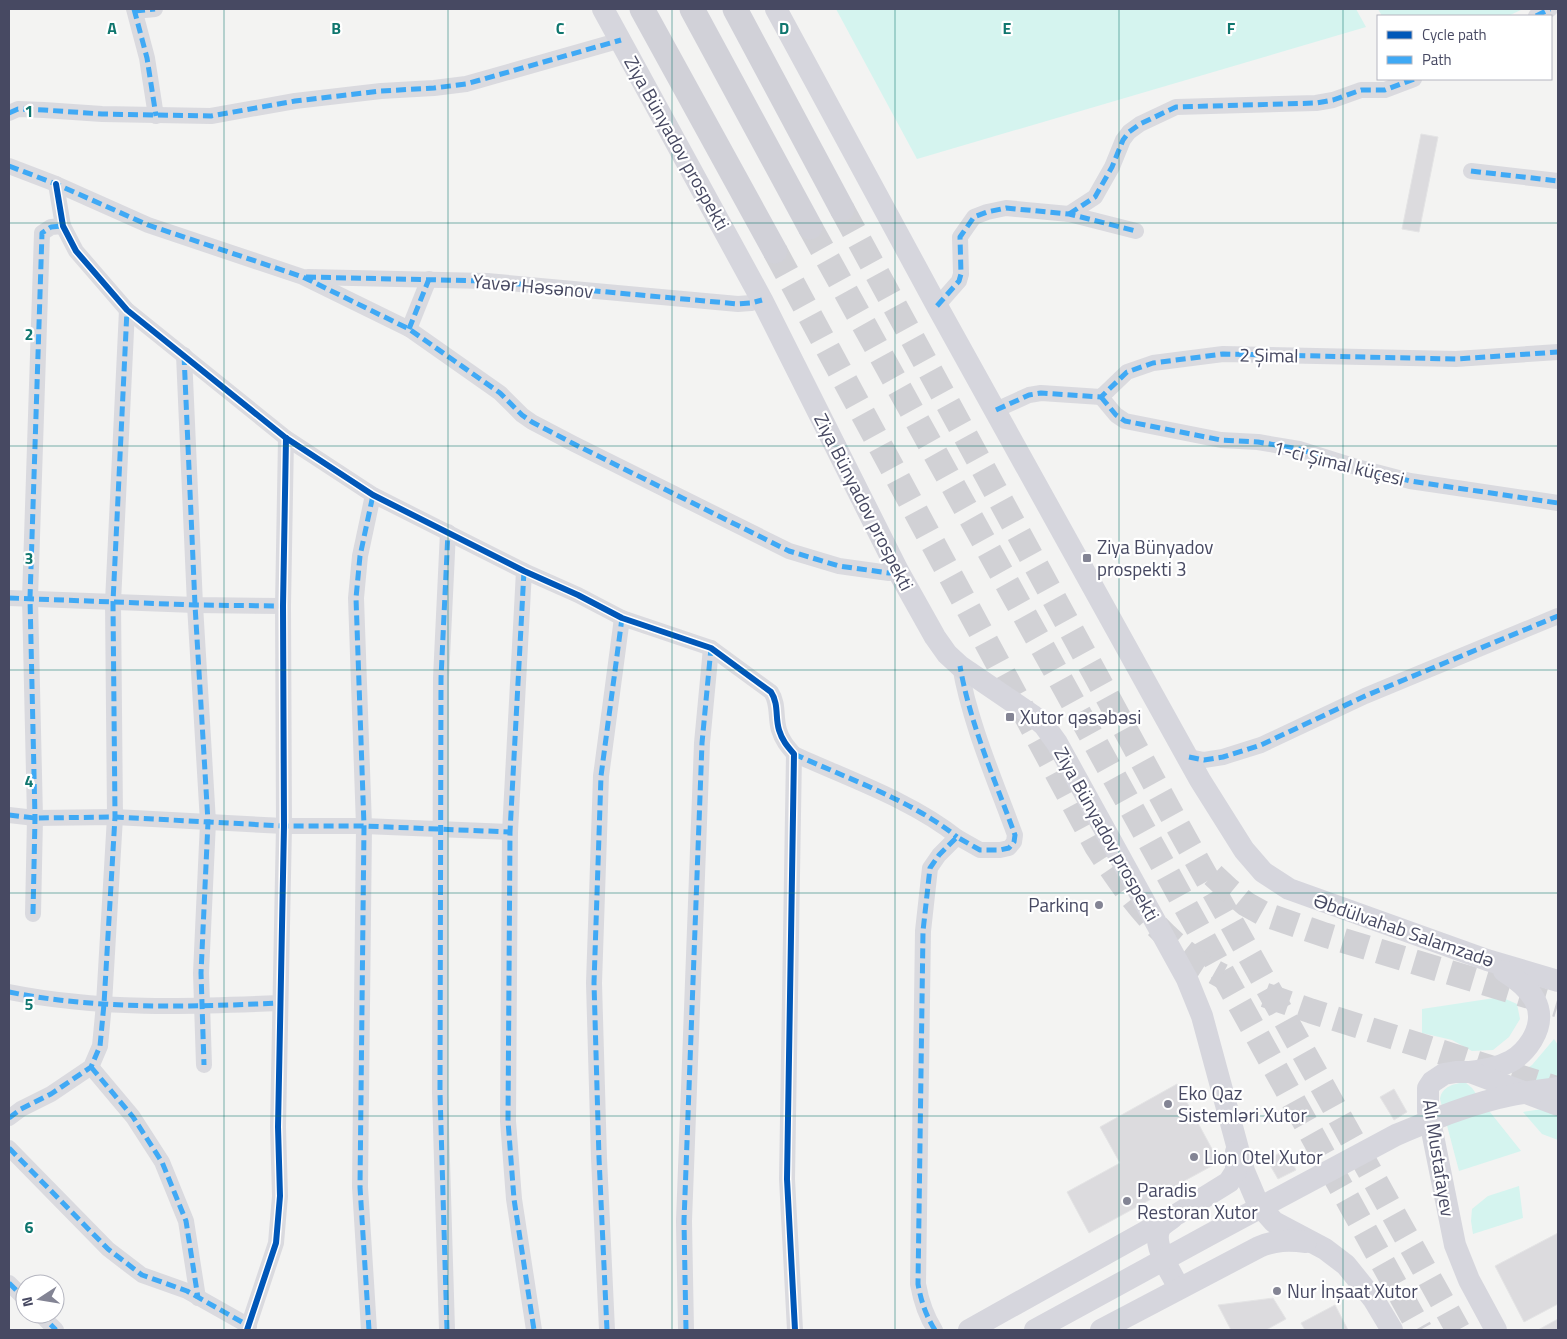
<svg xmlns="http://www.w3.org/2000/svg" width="1567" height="1339" font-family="'Titillium Web',sans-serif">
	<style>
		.green { fill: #d5f4ef }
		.building { fill: #dcdbde; stroke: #e4e4e5 }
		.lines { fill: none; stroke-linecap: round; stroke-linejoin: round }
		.primary-tunnel { stroke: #d1d1d5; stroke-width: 25; stroke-dasharray: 25 12; stroke-linecap: butt }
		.street { stroke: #dadadf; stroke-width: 16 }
		.secondary { stroke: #d6d6dd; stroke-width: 22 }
		.primary { stroke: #d1d1d8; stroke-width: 25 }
		.secondary-bridge { stroke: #d6d6dd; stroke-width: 22 }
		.quiet { stroke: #3fa9f5; stroke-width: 5; stroke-dasharray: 10 5; stroke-linecap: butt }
		.cycleway-casing { stroke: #fff; stroke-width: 9 }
		.cycleway { stroke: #0057b8; stroke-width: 6 }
		.grid { fill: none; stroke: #0f766e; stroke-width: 1; stroke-opacity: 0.55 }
		.poi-dot { fill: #838494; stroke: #fff; stroke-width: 2 }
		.labels { text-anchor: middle; stroke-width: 4.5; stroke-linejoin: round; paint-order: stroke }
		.street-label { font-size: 19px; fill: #474962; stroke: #fff }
		.poi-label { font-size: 19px; fill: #474962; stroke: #fff; text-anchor: start }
		.grid-label { font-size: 16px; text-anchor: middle; font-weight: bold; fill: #0f766e; stroke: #fff; stroke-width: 4.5; stroke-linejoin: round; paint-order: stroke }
	</style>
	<rect width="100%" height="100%" fill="#f3f3f2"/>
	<g class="green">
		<path d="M836,9H1356L1366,27L917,159Z"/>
		<path d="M1378,9H1523L1508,16H1382Z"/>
		<path d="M1501,997L1517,1004L1520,1019L1509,1037L1493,1050L1472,1051L1452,1040L1422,1033V1009Z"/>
		<path d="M1554,1039L1558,1045V1093L1512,1078L1532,1065Z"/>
		<path d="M1465,1082L1472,1088L1482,1102L1521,1151L1459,1171L1440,1099C1442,1086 1454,1084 1465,1082Z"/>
		<path d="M1542,1109L1558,1115V1140L1542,1134L1523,1112Z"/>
		<path d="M1519,1186L1523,1218L1473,1234L1471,1221L1472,1209L1488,1196Z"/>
	</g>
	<g class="building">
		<path d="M1421,134L1438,137L1419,232L1402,229Z"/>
		<path d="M1177,1084L1219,1162L1089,1233L1067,1192L1120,1163L1100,1127Z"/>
		<path d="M1394,1089L1407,1112L1394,1120L1380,1097Z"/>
		<path d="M1285,1150L1296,1170L1278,1179L1267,1160Z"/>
		<path d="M1558,1233V1304L1524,1322L1495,1266Z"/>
		<path d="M1273,1298L1286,1319L1266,1330H1231L1218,1305Z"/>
		<path d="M1335,1305L1348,1330H1305L1301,1323Z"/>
		<path d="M1558,1319V1330H1538Z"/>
	</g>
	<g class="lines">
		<g class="primary-tunnel">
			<path d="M842,209L1180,830L1458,1330"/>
			<path d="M810,227L1420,1330"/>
			<path d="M775,251L1097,847C1129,897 1167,948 1222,976"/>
			<path d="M1213,875L1229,890L1246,904L1264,914L1325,935L1558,1005"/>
			<path d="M1265,995L1311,1011L1558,1089"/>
		</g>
		<g class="street">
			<path d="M134,9L147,58L156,116"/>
			<path d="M135,11L155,9"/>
			<path d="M1536,16L1550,9"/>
			<path d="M9,113L18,109L44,110L102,114L211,116L295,101L381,91L434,88L466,84L621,40"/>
			<path d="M9,166L56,184L148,225L303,277L409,329L500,393L522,415L532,422L574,444L789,551L839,566L889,573L898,571"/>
			<path d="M1471,171L1558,181"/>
			<path d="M56,184L63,226L76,251L127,310L286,438L373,495L524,571L578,595L622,618L711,648L771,692C779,704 775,717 779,730C782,740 787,746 794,754L787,1179L795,1330"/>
			<path d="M1069,214L1095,197L1112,167L1123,140L1129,132L1140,124L1176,107L1316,103L1333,100L1361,90H1385L1414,79"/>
			<path d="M308,277L487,281L738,304L751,303L762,300"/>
			<path d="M937,306L959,281L961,274L960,237L974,217L987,212L1006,208L1069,214L1136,231"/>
			<path d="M409,329L429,279"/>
			<path d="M184,355L195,605L208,822L201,973L204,1065"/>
			<path d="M1101,397L1116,415L1125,421L1221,440L1258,442L1299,449L1353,466L1410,481L1558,503"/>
			<path d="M996,410L1029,395L1041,393L1101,397L1127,372L1153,363L1223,354L1456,359L1558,352"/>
			<path d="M524,571L510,832L508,1121L514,1199L534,1330"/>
			<path d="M9,598L195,605L283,606"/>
			<path d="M794,754C846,778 913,801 957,837"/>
			<path d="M1189,757L1204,760L1223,757L1261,745L1365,696L1558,616"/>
			<path d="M9,815L35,818L115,817L284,826H364L510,832"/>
			<path d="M33,914L35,818L30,598L42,233L51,227L63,226"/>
			<path d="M9,992C98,1010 190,1007 280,1003"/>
			<path d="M91,1067L133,1117L162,1162L186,1221L198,1298"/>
			<path d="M9,1118L21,1109L51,1094L91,1067L100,1046L104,1004L115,817L113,602L127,310"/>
			<path d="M9,1148L108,1249L142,1275L187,1291L249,1326"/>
			<path d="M9,1283L25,1299"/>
			<path d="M40,1314L56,1330"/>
			<path d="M247,1330L276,1243L280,1196L278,1127L284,826L283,606L286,438"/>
			<path d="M369,1330L360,1187L364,826L356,598L360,556L373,495"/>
			<path d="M447,1330L440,1093L441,678L448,532"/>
			<path d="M607,1330L599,1158L594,983L601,776L622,618"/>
			<path d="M686,1330L684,1221L702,743L711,648"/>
			<path d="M935,1330C926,1316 921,1301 918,1284L923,931L930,868L939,855L957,837L980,850H1000L1009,848L1014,842L1015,835C995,780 970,724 960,666"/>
		</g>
		<g class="secondary">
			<path d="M603,9L762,300L898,571L935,637L947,654L960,666L1032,715L1044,725L1057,743L1187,979L1202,1016L1244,1171L1258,1204L1274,1222L1325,1249L1346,1265L1374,1300L1392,1330"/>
			<path d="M776,9L937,306L1200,780L1244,850L1263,872L1289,889L1487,960L1558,981"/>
			<path d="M1470,1072C1484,1070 1498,1068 1511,1061C1520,1056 1527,1048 1532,1040C1551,1008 1529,987 1504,971"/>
			<path d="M1172,1218C1168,1221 1163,1224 1160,1228C1151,1244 1172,1274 1179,1288"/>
			<path d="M969,1330L1179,1213L1229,1182L1236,1171V1152"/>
			<path d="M1101,1330L1259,1247C1275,1240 1289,1240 1306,1242"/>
			<path d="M1496,1330L1469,1280L1455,1245L1428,1111V1088L1432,1082L1444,1074L1456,1072H1470L1558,1105"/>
		</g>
		<g class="primary">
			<path d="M642,9L775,251"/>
			<path d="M692,9L810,227"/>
			<path d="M735,9L842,209"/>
		</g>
		<path class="secondary-bridge" d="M1035,1330L1209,1235L1396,1135C1434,1119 1472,1103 1512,1095C1527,1092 1543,1090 1558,1088"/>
		<g class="quiet">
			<path d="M134,9L147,58L156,116"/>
			<path d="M135,11L155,9"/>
			<path d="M1536,16L1550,9"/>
			<path d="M9,113L18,109L44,110L102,114L211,116L295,101L381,91L434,88L466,84L621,40"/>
			<path d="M9,166L56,184L148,225L303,277L409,329L500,393L522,415L532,422L574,444L789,551L839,566L889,573L898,571"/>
			<path d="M1471,171L1558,181"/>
			<path d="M1069,214L1095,197L1112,167L1123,140L1129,132L1140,124L1176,107L1316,103L1333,100L1361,90H1385L1414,79"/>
			<path d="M306,277L487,281L738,304L751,303L762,300"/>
			<path d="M937,306L959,281L961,274L960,237L974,217L987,212L1006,208L1069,214L1136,231"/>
			<path d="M409,329L429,279"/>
			<path d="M184,355L195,605L208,822L201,973L204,1065"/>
			<path d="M1101,397L1116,415L1125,421L1221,440L1258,442L1299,449L1353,466L1410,481L1558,503"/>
			<path d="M996,410L1029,395L1041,393L1101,397L1127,372L1153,363L1223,354L1456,359L1558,352"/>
			<path d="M524,571L510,832L508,1121L514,1199L534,1330"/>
			<path d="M9,598L195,605L283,606"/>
			<path d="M794,754C846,778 913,801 957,837"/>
			<path d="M1189,757L1204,760L1223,757L1261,745L1365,696L1558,616"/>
			<path d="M9,815L35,818L115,817L284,826H364L510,832"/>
			<path d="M33,914L35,818L30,598L42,233L51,227L63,226"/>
			<path d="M9,992C98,1010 190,1007 280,1003"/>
			<path d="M91,1067L133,1117L162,1162L186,1221L198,1298"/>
			<path d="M9,1118L21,1109L51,1094L91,1067L100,1046L104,1004L115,817L113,602L127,310"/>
			<path d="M9,1148L108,1249L142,1275L187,1291L249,1326"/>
			<path d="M9,1283L25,1299"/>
			<path d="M40,1314L56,1330"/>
			<path d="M369,1330L360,1187L364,826L356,598L360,556L373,495"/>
			<path d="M447,1330L440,1093L441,678L448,532"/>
			<path d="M607,1330L599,1158L594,983L601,776L622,618"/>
			<path d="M686,1330L684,1221L702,743L711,648"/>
			<path d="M935,1330C926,1316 921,1301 918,1284L923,931L930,868L939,855L957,837L980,850H1000L1009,848L1014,842L1015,835C995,780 970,724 960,666"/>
		</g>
		<g class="cycleway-casing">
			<g id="cycleway">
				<path d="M56,184L63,226L76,251L127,310L286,438L373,495L524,571L578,595L622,618L711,648L771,692C779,704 775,717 779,730C782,740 787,746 794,754L787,1179L795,1330"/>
				<path d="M247,1330L276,1243L280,1196L278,1127L284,826L283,606L286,438"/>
			</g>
		</g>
		<use href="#cycleway" class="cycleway"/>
	</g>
	<path class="grid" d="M224,9V1330M448,9V1330M672,9V1330M895,9V1330M1119,9V1330M1343,9V1330M9,223H1558M9,446H1558M9,670H1558M9,893H1558M9,1116H1558"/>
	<g class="poi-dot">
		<rect x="1082" y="553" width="10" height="10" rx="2.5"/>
		<rect x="1005" y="712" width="10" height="10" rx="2.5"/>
		<circle cx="1099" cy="905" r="5"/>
		<circle cx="1168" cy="1104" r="5"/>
		<circle cx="1194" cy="1157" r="5"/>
		<circle cx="1127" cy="1201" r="5"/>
		<circle cx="1277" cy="1291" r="5"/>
	</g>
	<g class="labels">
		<g class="street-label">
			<text transform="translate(677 143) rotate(61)" y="7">Ziya Bünyadov prospekti</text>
			<text transform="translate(533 286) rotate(5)" y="7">Yavər Həsənov</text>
			<text transform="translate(1269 355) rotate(1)" y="7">2 Şimal</text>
			<text transform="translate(1339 463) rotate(14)" y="7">1-ci Şimal küçesi</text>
			<text transform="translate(864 502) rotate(63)" y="7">Ziya Bünyadov prospekti</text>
			<text transform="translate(1107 834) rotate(61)" y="7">Ziya Bünyadov prospekti</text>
			<text transform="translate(1404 930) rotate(19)" y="7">Əbdülvahab Salamzadə</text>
			<text transform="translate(1439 1158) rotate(81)" y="7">Alı Mustafayev</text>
		</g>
		<g class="poi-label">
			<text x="1097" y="554">Ziya Bünyadov<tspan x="1097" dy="22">prospekti 3</tspan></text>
			<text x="1020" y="724">Xutor qəsəbəsi</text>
			<text x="1089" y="912" text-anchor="end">Parkinq</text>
			<text x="1178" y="1100">Eko Qaz<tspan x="1178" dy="22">Sistemləri Xutor</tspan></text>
			<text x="1204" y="1164">Lion Otel Xutor</text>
			<text x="1137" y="1197">Paradis<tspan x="1137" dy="22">Restoran Xutor</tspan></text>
			<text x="1287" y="1298">Nur İnşaat Xutor</text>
		</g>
	</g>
	<g class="grid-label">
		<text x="112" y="34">A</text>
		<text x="336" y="34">B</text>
		<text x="560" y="34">C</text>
		<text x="784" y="34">D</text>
		<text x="1007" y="34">E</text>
		<text x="1231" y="34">F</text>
		<text x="29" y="117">1</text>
		<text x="29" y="340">2</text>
		<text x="29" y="564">3</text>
		<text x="29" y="787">4</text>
		<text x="29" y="1010">5</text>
		<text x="29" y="1233">6</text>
	</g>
	<rect width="1567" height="1339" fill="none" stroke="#474962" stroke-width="20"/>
	<rect x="1377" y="15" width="175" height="65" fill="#ffffff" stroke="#b5b6c0"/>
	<rect x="1387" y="31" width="25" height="8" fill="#0057b8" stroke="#b5b6c0"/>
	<text x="1422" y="40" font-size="15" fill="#474962">Cycle path</text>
	<rect x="1387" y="56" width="25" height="8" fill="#3fa9f5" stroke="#b5b6c0"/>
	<text x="1422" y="65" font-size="15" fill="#474962">Path</text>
	<g transform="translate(40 1299) rotate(258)"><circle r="24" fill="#ffffff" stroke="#b5b6c0"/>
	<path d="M0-4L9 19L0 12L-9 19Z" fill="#838494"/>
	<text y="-8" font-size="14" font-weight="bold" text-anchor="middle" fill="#474962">N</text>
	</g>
</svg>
